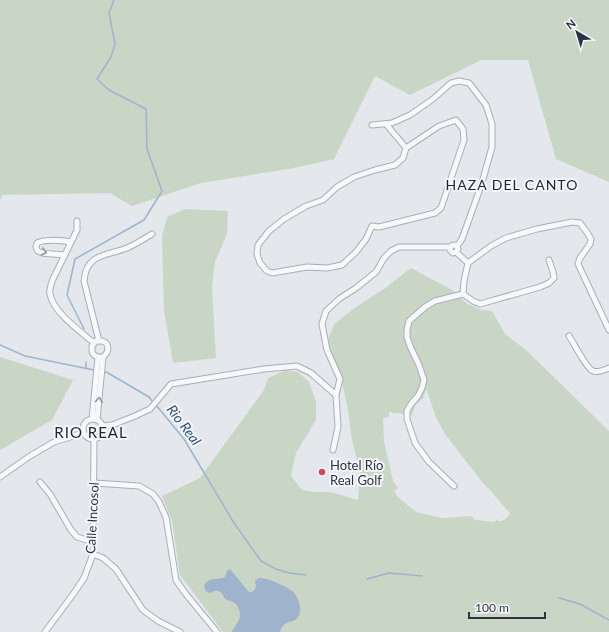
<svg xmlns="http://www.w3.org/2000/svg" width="609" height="632" font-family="Lato,sans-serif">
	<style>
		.green { fill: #c9d6c5; fill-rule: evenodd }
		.water { fill: #9fb4cc }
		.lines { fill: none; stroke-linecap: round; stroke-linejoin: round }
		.stream { stroke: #9fb4cc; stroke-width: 1.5 }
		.minor-casing { stroke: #a9aeb7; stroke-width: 7 }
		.minor { stroke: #f7f8fa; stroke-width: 5 }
		.oneway { stroke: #9196a0 }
		.poi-dot { fill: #d1495b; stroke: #f4f6f9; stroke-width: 1.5 }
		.labels { text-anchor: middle; stroke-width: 4; stroke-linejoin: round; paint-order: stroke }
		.poi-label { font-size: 13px; fill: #2b3445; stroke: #f4f6f9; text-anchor: start }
		.street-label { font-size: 13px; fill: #2b3445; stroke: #f4f6f9 }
		.neighbourhood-label { font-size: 14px; letter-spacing: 1px; fill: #1d2536; stroke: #f4f6f9 }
		.water-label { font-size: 14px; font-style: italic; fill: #34527a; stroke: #f4f6f9 }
		.quarter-label { font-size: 15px; letter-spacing: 1px; fill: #1d2536; stroke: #f4f6f9 }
	</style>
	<rect width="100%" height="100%" fill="#e4e7ec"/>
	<g class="green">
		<path d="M0,0H609V182L556,159L528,60H481L410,95L375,76L334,159L294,168L201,183L132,206L110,193L3,195L0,200Z"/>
		<path d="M185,209L228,211L227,234L215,262L212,287L216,358L173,363L164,310L162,236L167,217Z"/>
		<path d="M411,268L452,290L466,303L481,310L492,311L505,334L526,350L609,431V632H223L180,575L172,521L162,496L200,478L264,390L268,378L286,370L298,372L309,382L316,401V420L296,453L291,474L292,477L302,490L314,492H330L358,500L360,472L352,440L348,410L343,386L337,373L329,343V337L334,325L339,320L359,305L384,289ZM426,388L436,417L445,434L483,483L491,491L500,502L510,513C508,518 504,520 499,522L497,519L495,522L475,520L471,516L442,518L416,512L399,498L394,491L398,488L393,481L384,441L383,418L389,417V412L412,415L415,406L424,397Z"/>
		<path d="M0,357L73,380L52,420L0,450Z"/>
	</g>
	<path class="water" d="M230,569L249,592H252L255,589L256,586L255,581C257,579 257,578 260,578C268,578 286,586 292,591C297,595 301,604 300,611C299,622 292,620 285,624C282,626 281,629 280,632H232C234,626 240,622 240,615C240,610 237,604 233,602C231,601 228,601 227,600C223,598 223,592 218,591C216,590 212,592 209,593L206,591L204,586C207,577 218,580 225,577L227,571Z"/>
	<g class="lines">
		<g class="stream">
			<path d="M84,329L67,295L75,259L144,220L162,191L147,149L146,109L109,90L97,79L111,57L115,44L109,13L114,0"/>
			<path d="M0,345L25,356L94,370"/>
			<path d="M86,368V362"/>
			<path d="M102,371L108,373L149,397L153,402"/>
			<path d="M156,405L184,439L234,523L261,561L276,569L289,573L306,575"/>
			<path d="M367,579L389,573L422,576"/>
			<path d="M559,598L580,604L609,620"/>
		</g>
		<g class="minor-casing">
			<g id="minor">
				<path d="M456,120L463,129L464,140L441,208L435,213L379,227L372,226L366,239L356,252L342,265L327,268L307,267L272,273L267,271L260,263L257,254L258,245L269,231L284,219L306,206L323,200L337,187L354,177L375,170L395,165L403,158L406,148L439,126Z"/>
				<path d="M386,124L406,148"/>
				<path d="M372,125L392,123L410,115L433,99L451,83L459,81L469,83L486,105L492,124V147L481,186L462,239L457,246"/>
				<path d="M77,221V230L53,279C51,284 49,289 50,294C53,312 80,331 94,343"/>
				<path d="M456,252L458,249L457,246C453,244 451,245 450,249V250L453,253L456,252L468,263"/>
				<path d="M64,255C57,253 45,255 40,252C37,251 37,250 36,247L37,243C45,239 62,240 71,242"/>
				<path d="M463,294L464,281L468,263L491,246L506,238L537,229L572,222L580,223L588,234L591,239L590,244L580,258L578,264L609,330"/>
				<path d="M569,336C574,343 586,368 593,371C598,373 604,370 609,368"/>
				<path d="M99,341L84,281C86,253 107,256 127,248C136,244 144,239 152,234"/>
				<circle cx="93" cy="429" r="10"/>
				<path d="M92,419L98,357"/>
				<path d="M97,420L103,357C112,349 108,339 96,341L92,346V352C94,356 98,358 103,357"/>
				<path d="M103,426L112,425L135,416L150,409L171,384L264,369L297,366L311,373L336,395"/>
				<path d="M333,450L338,427L336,395L340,379L327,350L322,324L326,311L339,299L356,288L376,272L384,258L391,251L399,247H450"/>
				<path d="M0,477L30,456L54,442L83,433"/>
				<path d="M40,482L50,494L71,530L77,537L93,542"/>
				<path d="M94,483L139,486L153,494L159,502L166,517L176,580L185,593L217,632"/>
				<path d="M454,486L429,462L415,443L407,419V411L411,404L418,396L422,388L424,380L419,365L410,346L407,337V330L409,321L425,307L435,301L463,294L473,301L480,304L540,287L549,283L554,278L553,272L549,260"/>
				<path d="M93,554L103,558L116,569L143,610L158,621L180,632"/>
				<path d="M45,632L74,593L84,578L93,554L94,439"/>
			</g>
		</g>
		<use href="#minor" class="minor"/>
	</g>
	<defs><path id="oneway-chevron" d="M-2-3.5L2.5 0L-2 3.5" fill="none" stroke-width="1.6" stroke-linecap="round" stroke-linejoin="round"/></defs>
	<g class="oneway">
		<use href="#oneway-chevron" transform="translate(44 252) rotate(13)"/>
		<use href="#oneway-chevron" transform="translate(99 400) rotate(-85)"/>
	</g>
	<circle class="poi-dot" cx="322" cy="472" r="4"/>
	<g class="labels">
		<g class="poi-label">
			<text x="330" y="470">Hotel Río<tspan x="330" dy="15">Real Golf</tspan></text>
		</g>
		<g class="street-label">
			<text transform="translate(92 518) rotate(-87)" y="5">Calle Incosol</text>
		</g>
		<g class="neighbourhood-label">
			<text x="512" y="190">HAZA DEL CANTO</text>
		</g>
		<g class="water-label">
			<text transform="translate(184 425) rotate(53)" y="5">Rio Real</text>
		</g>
		<g class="quarter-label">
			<text x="91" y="438">RIO REAL</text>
		</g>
	</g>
	<g transform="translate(577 32) rotate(322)" stroke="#f4f6f9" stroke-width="3" paint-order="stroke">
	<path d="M0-3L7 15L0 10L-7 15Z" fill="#2b3445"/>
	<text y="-6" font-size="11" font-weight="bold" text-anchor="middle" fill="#2b3445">N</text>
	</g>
	<path d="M469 612v6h76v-6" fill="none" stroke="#2b3445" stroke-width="2"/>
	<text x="475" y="612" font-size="12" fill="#2b3445" stroke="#f4f6f9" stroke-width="3" paint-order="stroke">100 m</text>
</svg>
